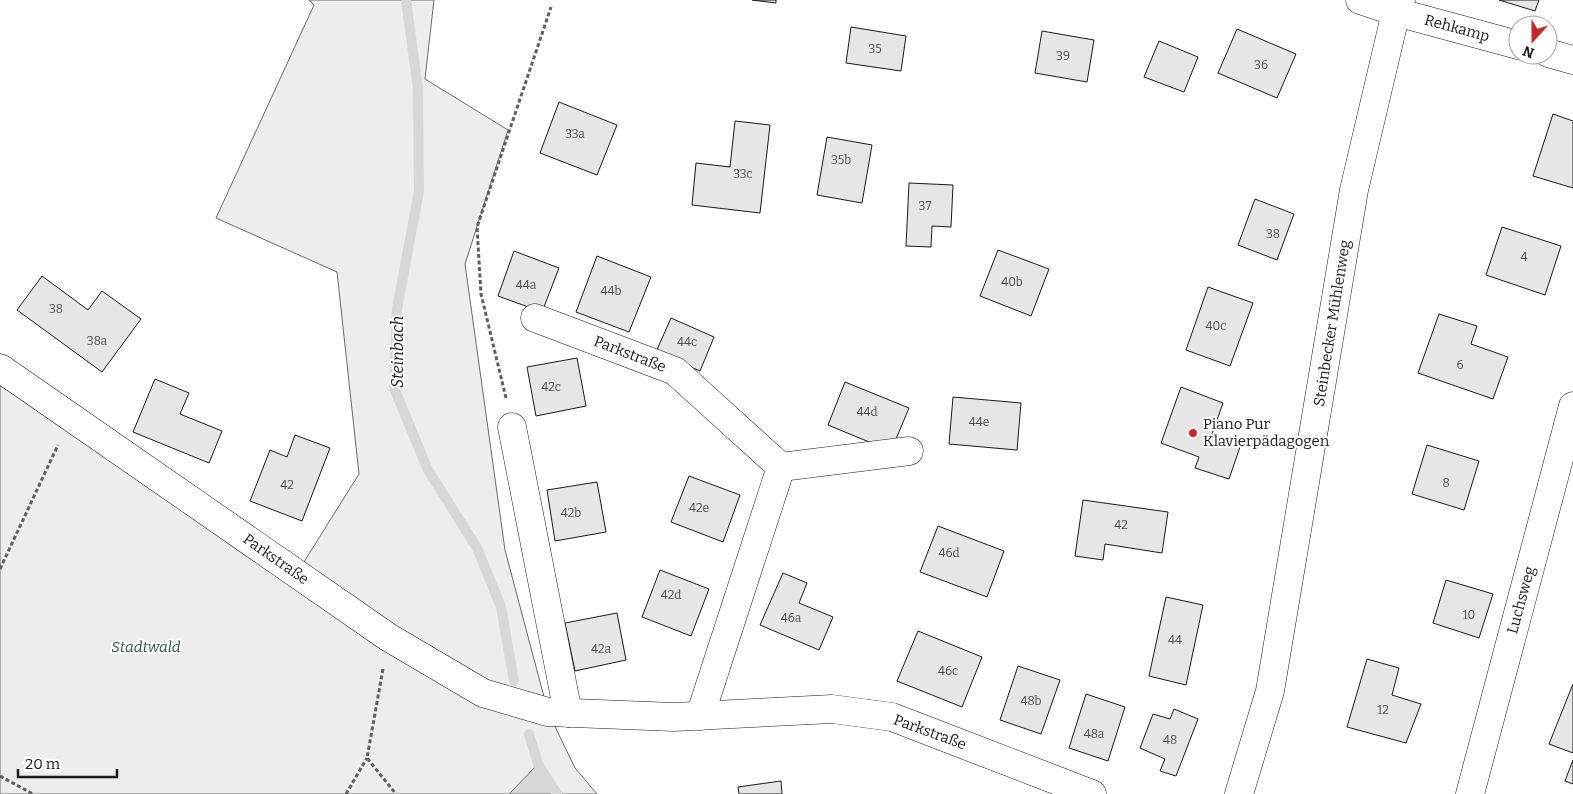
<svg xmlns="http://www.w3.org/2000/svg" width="1573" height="794" font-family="Bitter,serif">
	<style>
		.built { fill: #ededed; stroke: #6a6a6a }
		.water { fill: #d7d7d7; stroke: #6a6a6a }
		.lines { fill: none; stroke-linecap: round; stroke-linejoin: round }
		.stream { stroke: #d7d7d7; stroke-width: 10 }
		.building { fill: #e6e6e6; stroke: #1a1a1a }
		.minor-casing { stroke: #1a1a1a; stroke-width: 29 }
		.tertiary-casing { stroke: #1a1a1a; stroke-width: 29 }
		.path { stroke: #5f5f5f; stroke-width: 3; stroke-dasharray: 4 2.5; stroke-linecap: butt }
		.minor { stroke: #fff; stroke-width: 28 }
		.tertiary { stroke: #fff; stroke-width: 28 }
		.poi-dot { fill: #c62828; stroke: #fff; stroke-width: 2 }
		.labels { text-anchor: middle; stroke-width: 4; stroke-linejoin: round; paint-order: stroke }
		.number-label { font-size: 12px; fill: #4d4d4d }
		.street-label { font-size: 15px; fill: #1a1a1a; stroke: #fff }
		.poi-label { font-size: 15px; fill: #1a1a1a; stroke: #fff; text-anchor: start }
		.park-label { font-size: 15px; font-style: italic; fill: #2b5a34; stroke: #fff }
		.water-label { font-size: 16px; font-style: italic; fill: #1a1a1a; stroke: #fff }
	</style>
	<rect width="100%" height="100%" fill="#fff"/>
	<path class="built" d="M309,0H434L425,79L508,130L465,264L505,550L548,712L575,768L597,794H0V368L297,573L359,474L337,272L216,218L314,5Z"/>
	<path class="water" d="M538,764L557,794H509Z"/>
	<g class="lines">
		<g class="stream">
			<path d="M406,0L418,89L419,191L397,309L394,388L428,470L477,548L501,607L514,681"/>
			<path d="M529,734L538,764L557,794"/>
		</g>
	</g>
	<g class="building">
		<path d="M752,0H776V3Z"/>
		<path d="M1499,0H1539L1535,11Z"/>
		<path d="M851,27L906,36L901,71L846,63Z"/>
		<path d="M1237,29L1296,54L1277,98L1218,73Z"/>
		<path d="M1042,31L1094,40L1087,82L1035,73Z"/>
		<path d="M1159,41L1198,57L1184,92L1144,77Z"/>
		<path d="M559,102L617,125L597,175L540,153Z"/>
		<path d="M1553,114L1573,121V188L1533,176Z"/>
		<path d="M735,121L770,125L760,213L692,205L696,163L730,167Z"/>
		<path d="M827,137L872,145L862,203L817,195Z"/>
		<path d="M909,183L953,185L951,227L932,226L931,247L906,246Z"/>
		<path d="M1255,199L1294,214L1277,260L1238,245Z"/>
		<path d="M1502,227L1561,246L1545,295L1486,275Z"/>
		<path d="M998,250L1049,269L1031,316L980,296Z"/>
		<path d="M514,251L559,268L542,312L498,296Z"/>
		<path d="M597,256L651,277L629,332L576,312Z"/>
		<path d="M42,276L88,310L102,291L141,319L102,372L17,310Z"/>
		<path d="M1208,287L1253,303L1230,366L1186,350Z"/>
		<path d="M1439,314L1477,326L1471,344L1508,357L1493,399L1418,373Z"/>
		<path d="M671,318L714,337L700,371L656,352Z"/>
		<path d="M577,358L586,406L536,416L527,367Z"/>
		<path d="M155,379L189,393L180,414L222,431L209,463L133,432Z"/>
		<path d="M845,382L909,408L891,451L828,425Z"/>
		<path d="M1181,387L1223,403L1211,437L1240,447L1229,479L1195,468L1199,457L1161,443Z"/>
		<path d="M953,397L1021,403L1017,450L949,444Z"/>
		<path d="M295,435L330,448L302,521L250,501L270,450L287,457Z"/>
		<path d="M1427,445L1479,461L1464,510L1412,494Z"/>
		<path d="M689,476L740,495L723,542L671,522Z"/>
		<path d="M597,482L606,532L555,541L547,490Z"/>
		<path d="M1083,500L1168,512L1162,553L1105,544L1103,560L1075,556Z"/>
		<path d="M938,526L1004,551L987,597L920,572Z"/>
		<path d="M660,570L709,589L691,636L642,617Z"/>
		<path d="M783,573L807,583L799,603L833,617L819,650L760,625Z"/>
		<path d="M1446,580L1493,594L1479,638L1433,623Z"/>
		<path d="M1166,597L1203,605L1186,685L1149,676Z"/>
		<path d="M617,613L626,660L575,671L565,623Z"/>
		<path d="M918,631L982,657L962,707L897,681Z"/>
		<path d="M1367,659L1399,668L1392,695L1421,704L1406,743L1347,727Z"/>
		<path d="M1018,666L1060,680L1041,734L1000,720Z"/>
		<path d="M1573,684V753L1549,744Z"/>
		<path d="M1086,694L1125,707L1108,761L1069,748Z"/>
		<path d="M1174,709L1198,719L1176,776L1160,771L1165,759L1140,748L1153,714L1170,719Z"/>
		<path d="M1573,760V784L1565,781Z"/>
		<path d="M781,781L782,794H739L738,787Z"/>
	</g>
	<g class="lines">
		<g class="minor-casing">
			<g id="minor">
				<path d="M1360,0L1396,12L1518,45"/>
				<path d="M1548,53L1573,60"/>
				<path d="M535,318L675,371L781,467L909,451"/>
				<path d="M0,368L388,637L483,693L548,712L674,717L832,709L892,717L1092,794"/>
				<path d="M512,427L568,713"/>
				<path d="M700,716L781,467"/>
				<path d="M1470,794L1573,406"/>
			</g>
		</g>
		<g class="tertiary-casing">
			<path id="tertiary" d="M1239,794L1270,691L1354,190L1396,12L1401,0"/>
		</g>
		<g class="path">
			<path d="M506,398L481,294L477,227L551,7"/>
			<path d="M0,569L58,445"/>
			<path d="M383,669L367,758L396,794"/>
			<path d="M0,776L33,794"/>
			<path d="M346,794L367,758"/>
		</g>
		<use href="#minor" class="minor"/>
		<use href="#tertiary" class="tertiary"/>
	</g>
	<circle class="poi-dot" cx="1193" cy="433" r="5"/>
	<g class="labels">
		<g class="number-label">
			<text x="875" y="53">35</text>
			<text x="1063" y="60">39</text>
			<text x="1261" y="69">36</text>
			<text x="575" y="138">33a</text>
			<text x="841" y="164">35b</text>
			<text x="743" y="178">33c</text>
			<text x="925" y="210">37</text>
			<text x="1273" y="238">38</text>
			<text x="1524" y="261">4</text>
			<text x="1012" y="286">40b</text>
			<text x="526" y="289">44a</text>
			<text x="611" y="295">44b</text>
			<text x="56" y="313">38</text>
			<text x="1216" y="330">40c</text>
			<text x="97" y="345">38a</text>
			<text x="687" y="346">44c</text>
			<text x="1460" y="369">6</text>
			<text x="551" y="391">42c</text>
			<text x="867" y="416">44d</text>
			<text x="979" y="426">44e</text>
			<text x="1446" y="487">8</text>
			<text x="287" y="489">42</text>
			<text x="699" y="512">42e</text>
			<text x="571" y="517">42b</text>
			<text x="1121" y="529">42</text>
			<text x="949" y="557">46d</text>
			<text x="671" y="599">42d</text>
			<text x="1469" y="619">10</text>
			<text x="791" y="622">46a</text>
			<text x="1175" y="644">44</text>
			<text x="601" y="653">42a</text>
			<text x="948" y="675">46c</text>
			<text x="1031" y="705">48b</text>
			<text x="1383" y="714">12</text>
			<text x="1094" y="738">48a</text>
			<text x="1170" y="744">48</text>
		</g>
		<g class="street-label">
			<text transform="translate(1457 28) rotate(15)" y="5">Rehkamp</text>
			<text transform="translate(1332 323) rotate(-81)" y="5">Steinbecker Mühlenweg</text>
			<text transform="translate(630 354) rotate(21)" y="5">Parkstraße</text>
			<text transform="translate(276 559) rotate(35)" y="5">Parkstraße</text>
			<text transform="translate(1521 600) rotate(-75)" y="5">Luchsweg</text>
			<text transform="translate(930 732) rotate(20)" y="5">Parkstraße</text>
		</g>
		<g class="poi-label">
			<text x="1203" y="429">Piano Pur<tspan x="1203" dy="17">Klavierpädagogen</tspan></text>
		</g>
		<g class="park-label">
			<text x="146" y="652">Stadtwald</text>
		</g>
		<g class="water-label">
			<text transform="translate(397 352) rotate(-90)" y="6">Steinbach</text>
		</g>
	</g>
	<g transform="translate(1533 40) rotate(201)"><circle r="24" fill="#ffffff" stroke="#a3a3a3"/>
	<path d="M0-4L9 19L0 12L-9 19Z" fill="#c62828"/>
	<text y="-8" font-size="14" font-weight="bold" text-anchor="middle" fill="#1a1a1a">N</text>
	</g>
	<path d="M18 769v8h99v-8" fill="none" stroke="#1a1a1a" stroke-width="2.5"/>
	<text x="25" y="769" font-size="15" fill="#1a1a1a" stroke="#ffffff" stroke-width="4" paint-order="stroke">20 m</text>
</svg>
